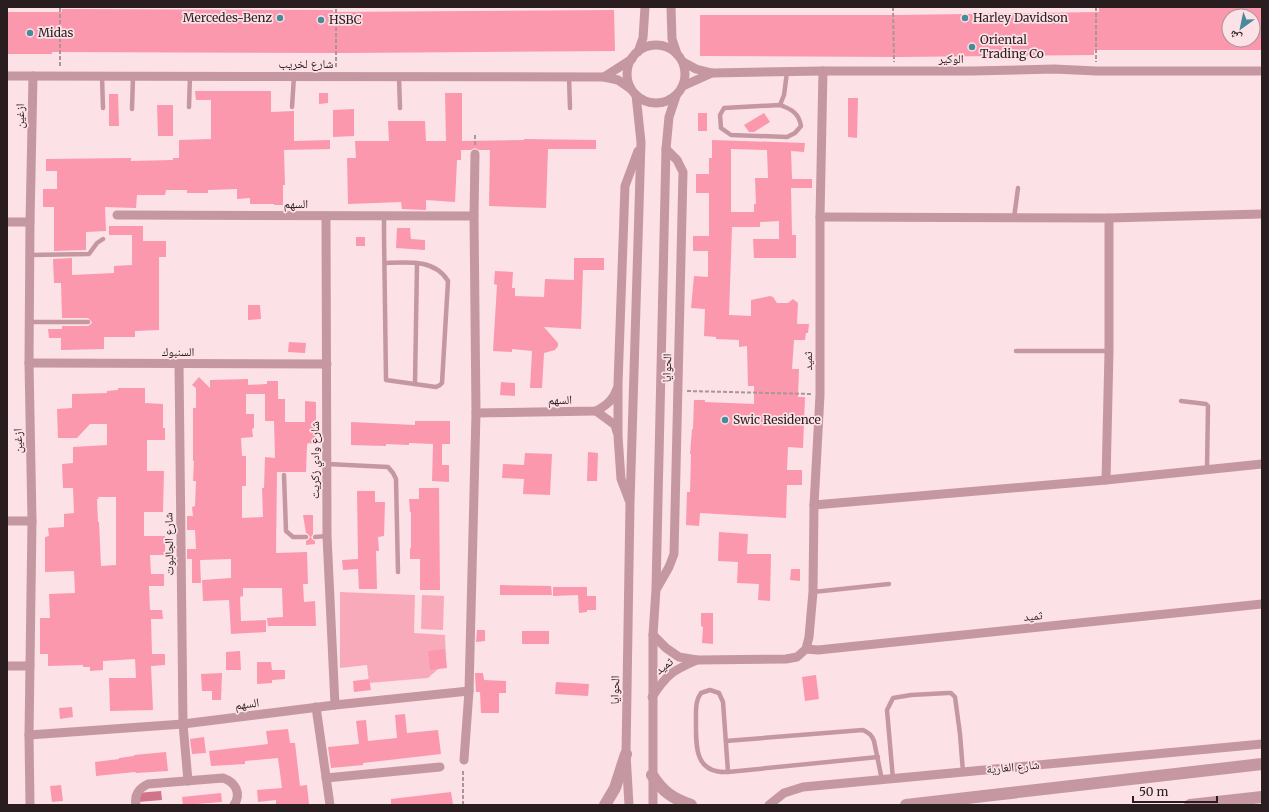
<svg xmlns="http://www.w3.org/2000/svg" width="1269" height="812" font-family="Merriweather,'Noto Naskh Arabic',serif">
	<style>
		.green { fill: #f9aaba }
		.water { fill: #d17389 }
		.building { fill: #fb98ae; fill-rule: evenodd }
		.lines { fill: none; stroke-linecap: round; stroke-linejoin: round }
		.path { stroke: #ab9599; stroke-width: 2; stroke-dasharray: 4 2; stroke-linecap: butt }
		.service { stroke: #c598a1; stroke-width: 4.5 }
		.minor { stroke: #c598a1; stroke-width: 9 }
		.tertiary { stroke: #c598a1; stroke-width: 12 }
		.poi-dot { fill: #488b9b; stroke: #fce1e6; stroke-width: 1.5 }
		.labels { text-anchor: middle; stroke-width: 3.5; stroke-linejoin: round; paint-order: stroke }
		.poi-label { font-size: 12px; fill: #291d1f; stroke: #fce1e6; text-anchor: start }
		.street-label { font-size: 12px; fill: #291d1f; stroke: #fce1e6 }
	</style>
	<rect width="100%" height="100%" fill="#fce1e6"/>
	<g class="green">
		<path d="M340,592L415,595L414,633L445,635L446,662L428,678L369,683L367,665L340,668Z"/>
		<path d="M422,595L444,596L443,630L421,629Z"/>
	</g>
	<path class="water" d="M161,791L162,800L138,802L137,793Z"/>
	<g class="building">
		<path d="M1099,7H1262V50H1094V55L898,57L700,56V15H897L1099,12ZM1229,16H1253V40H1229Z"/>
		<path d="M62,9L333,10V12L614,10L615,51L344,53L52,52V54H7V12H62Z"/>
		<path d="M195,91H271V112L294,111V141L330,140V149L284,150L285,185H283V205H274V204H250V198L237,199V189L208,190V193H187V190H166L165,195H137L136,208L105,207L106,231L86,232V250L54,251V207H43V189H57V171H46V159L131,158V161L173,160V158H179V140L211,139V100H196Z"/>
		<path d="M319,93H328V103L319,104Z"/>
		<path d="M445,93H462V141L524,140V139L596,140V149H548L546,208L489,206L490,150H479L475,148L471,150H461V160H457L455,202L426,200V210L402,209L401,202L348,204L347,158H356L355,141H389L388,121H425L426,141H446Z"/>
		<path d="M109,94H118L119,126H109Z"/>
		<path d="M848,98H858L857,138L848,137Z"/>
		<path d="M157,105H173V136H158Z"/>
		<path d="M354,109V136L333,137V110Z"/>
		<rect x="698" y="113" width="9" height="18"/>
		<path d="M764,113L770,122L754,132H749L744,125Z"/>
		<path d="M712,140L805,143L804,152L791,151L792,179H812V188H791L792,235H796V258H754L753,239H779V221L760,222V227H732L729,315L751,316V300L770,296L773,297L777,303H788L793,299L798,303L797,324H809L808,333H806L805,340H794L792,369H799L798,397H805L803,448L788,447L787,470H802V485H787L786,518L700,513L699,526L686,525L687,492H690L691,454H690L692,429H693L694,400H705V402L754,404V386H748L747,346L739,347V340L716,339V337L704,336L705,309L691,308L694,276L708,277V251H693V236H709V193H696V174H709V158H712ZM731,149L767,150L768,178H755L756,204H754V212H731Z"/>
		<path d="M109,226H143V241H166V257H159V330L135,331V337H104V349L61,350V338H49L48,329H62V326H88L91,324L92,322L88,318H62L61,283H54L53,259L72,258V275L114,273V266L132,265V235H109Z"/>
		<path d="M397,228H410L411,239L425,240V250L396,248Z"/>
		<rect x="356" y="237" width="9" height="9"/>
		<path d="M574,258H604V270H583L581,329L544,327L558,343V346L555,350L544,353L542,388H530L532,351L512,349V352L493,351L497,285L494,284L495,271L513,272L512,288H515V296L544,297L545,279L574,280Z"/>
		<path d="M248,305H260L261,319L248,320Z"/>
		<path d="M289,342L306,343L305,353L288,352Z"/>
		<path d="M199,377L210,388V380L248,379V385L267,384V381H278V399H285V422H305V401L316,402V444L308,443L307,445L306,472H277L276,553L307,552L308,584H303L304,602L315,601L316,626H268L267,618L283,617L282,588H243V596L240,597L241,621L266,620V632L231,634L229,600L203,601L202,580L231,578V559L200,560L201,583H192V559H187V549H196L195,530H187V516H193L192,507L195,506L196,481H193L194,461H193V408H196V388L192,385ZM246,394H265V421H274L275,458L265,457L264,488H262L263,517L242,518V486H246V456H242L241,438L253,437L252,429L254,428V414H246Z"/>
		<path d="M501,382L515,383V396L500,395Z"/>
		<path d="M118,388H145V403L163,404V428H165V440H147V471H164L163,512H144V536H165V555H150L151,574H164V586H149L150,610H162L163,619H151L152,654H165V665L151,666L153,710L110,711L109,678H136L135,659L103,661V670L90,671V667H83V665L48,666V654H40V618H50L49,594L75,593L74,571L45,572V537L49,536L48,528L64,527V514L74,513L73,488H63L62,464L73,463V447L107,445V424H90L77,438H58L57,409L72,408V394L107,393V391L118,390ZM98,497H116V565L101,566L99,522H98L97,499H99Z"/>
		<path d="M415,421H450V444H442V465H449V482L432,481L433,444L409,443V445L386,444V446L351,445V422L415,425Z"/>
		<path d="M588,452L598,453L597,481H587Z"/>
		<path d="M525,453L552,454L550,495L523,494L524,479L502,478L503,464L524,465Z"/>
		<path d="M419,488H439L440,590H420V559H410V548H411V512H410L409,499H419Z"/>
		<path d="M357,491H375V502H385L384,536L378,537L379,551H376L377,589H359L358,569L343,570L342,560L358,559Z"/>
		<path d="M303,515H313V534L311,537L312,539L315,541V544L306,545V541L309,539L310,537L308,534L306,533Z"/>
		<path d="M719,532L748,534L747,554H771L770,601L758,600L759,584L737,583L738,562L718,561Z"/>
		<path d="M791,569H800V581L790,580Z"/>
		<path d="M500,585L551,586L552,595H500Z"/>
		<path d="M553,587H587V596H596V610H587V612L579,613L578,595L553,596Z"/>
		<path d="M701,613H713V644L702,643L703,627L701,626Z"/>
		<path d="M477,630H485V641L476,642Z"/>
		<rect x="522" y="631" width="27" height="13"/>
		<path d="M445,649L447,668L430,670L428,651Z"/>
		<path d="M240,651L241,670H226V652Z"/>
		<path d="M257,662H271L272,670H285V679L272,680V683L257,684Z"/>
		<path d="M222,673L221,700H212V691H202L201,674Z"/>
		<path d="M475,673H483L484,680L506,681V693H499V713H481L480,692H476Z"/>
		<path d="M816,675L819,699L805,701L802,677Z"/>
		<path d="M369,679L371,690L354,692L353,681Z"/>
		<path d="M556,682L589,684L588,696L555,694Z"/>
		<path d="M72,707L73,717L60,719L59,708Z"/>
		<path d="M405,714L407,733L438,730L441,754L363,763V765L331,768L328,747L359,744L356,721L366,720L368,741L397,738L395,715Z"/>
		<path d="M288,729L290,743H295L300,786L307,785L309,804L276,805V800L258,802L257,790L282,788L278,758L245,761V764L211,766L209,751L268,744L266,731Z"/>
		<path d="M204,737L206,753L192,754L190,739Z"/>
		<path d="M166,752L168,771L136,773L135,772L96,776L95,762L119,759V758L134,756V755Z"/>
		<path d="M61,785L63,801L52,802L50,786Z"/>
		<path d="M451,792L453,805H391V799Z"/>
		<path d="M221,793L222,802L183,805L182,797Z"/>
	</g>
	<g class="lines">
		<g class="path">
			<path d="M893,7L894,62"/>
			<path d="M1096,7V62"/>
			<path d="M60,66V7"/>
			<path d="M336,67V7"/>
			<path d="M475,145V134"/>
			<path d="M687,391L811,394"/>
			<path d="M463,805V770"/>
		</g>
		<g class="service">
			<path d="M102,76L103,108"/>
			<path d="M399,77L400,108"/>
			<path d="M569,77L570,108"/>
			<path d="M780,105C791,109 799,113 801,126L795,133L787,137L731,135L721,128L720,115L724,108Z"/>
			<path d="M780,105L784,95L787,72"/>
			<path d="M189,107L190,76"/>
			<path d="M292,107L294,76"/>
			<path d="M132,109L133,76"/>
			<path d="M384,216V235L386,380L436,387L440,385L442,383L448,281C435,259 407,262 385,263"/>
			<path d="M1014,218L1018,188"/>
			<path d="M30,255L89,254L97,243L103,239"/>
			<path d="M29,322H88"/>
			<path d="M1016,351H1109"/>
			<path d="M415,384L417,263"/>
			<path d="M1181,401L1206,404L1208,406L1207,469"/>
			<path d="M327,464L388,467L393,473L396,479L398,572"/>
			<path d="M284,475L286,531L293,537H306"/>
			<path d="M315,537L327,536"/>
			<path d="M813,592L889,584"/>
			<path d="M710,690L719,693L723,702L728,772C694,774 696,745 696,721C696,711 695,701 701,693Z"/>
			<path d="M726,741L863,730C869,733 872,735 874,741L882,780"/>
			<path d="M728,772L878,757"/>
			<path d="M893,779L887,710L893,698L911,695L948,693H951L955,697L960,734L963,772"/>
		</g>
		<g class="minor">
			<path d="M671,7L672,39L677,54"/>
			<circle cx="656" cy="74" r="29"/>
			<path d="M638,52L643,38L645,7"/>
			<path d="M683,62L696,69L712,73L823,71H972L1054,69L1096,71H1262"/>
			<path d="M7,76L604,77L618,80L631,89"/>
			<path d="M604,77L632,59"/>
			<path d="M683,86L712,73"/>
			<path d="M117,215L474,216"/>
			<path d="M326,216L327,536L335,705"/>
			<path d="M820,217L1109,218L1262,214"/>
			<path d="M7,222H30"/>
			<path d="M29,363L327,364"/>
			<path d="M179,364L183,724L188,781"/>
			<path d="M596,411L615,425L617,432"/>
			<path d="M476,413L596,411C607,405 613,400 617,389"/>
			<path d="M1106,480L1109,351V218"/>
			<path d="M629,500L621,479L618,436V384L625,186L638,151"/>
			<path d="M814,505L1106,480L1262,464"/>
			<path d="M7,521H32"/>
			<path d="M657,588L669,567L674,554L683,172L677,160L666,149"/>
			<path d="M653,635L666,648L679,657L697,660L786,659L797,657L806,649L818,650L1262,604"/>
			<path d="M806,649L809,637L813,592L814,505L820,395V217L823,71"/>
			<path d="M7,666H30"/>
			<path d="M652,697C667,674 672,671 697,660"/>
			<path d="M316,707L330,805"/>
			<path d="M29,735L183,724L335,705L469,691"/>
			<path d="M464,760L469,691L476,413L474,216L475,154"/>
			<path d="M326,778L440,767"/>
			<path d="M30,805L29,735L32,521L29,363L30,222L33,76"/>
			<path d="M136,805C134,795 139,788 148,784L223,778C235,782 242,793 234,805"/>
			<path d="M629,805L626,754L630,503L641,142L636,95"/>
			<path d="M653,805V635L656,589L666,149L669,117L676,96"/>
			<path d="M769,805L784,793L803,787L1262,744"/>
		</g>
		<g class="tertiary">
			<path d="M652,775C663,792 672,798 691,805"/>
			<path d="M605,805L615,788L626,754"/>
			<path d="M906,805L1262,764"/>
			<path d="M1190,805L1262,797"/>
		</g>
	</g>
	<g class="poi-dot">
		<circle cx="280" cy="18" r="4"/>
		<circle cx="965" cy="18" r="4"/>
		<circle cx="321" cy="20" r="4"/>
		<circle cx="30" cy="33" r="4"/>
		<circle cx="972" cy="47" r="4"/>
		<circle cx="725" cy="420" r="4"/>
	</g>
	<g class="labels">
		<g class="poi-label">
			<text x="272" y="22" text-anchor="end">Mercedes-Benz</text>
			<text x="973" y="22">Harley Davidson</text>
			<text x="329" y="24">HSBC</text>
			<text x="38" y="37">Midas</text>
			<text x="980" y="44">Oriental<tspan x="980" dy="14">Trading Co</tspan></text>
			<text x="733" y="424">Swic Residence</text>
		</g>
		<g class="street-label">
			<text x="951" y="63">الوكير</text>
			<text x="306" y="68">شارع لخريب</text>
			<text transform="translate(20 116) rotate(-89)" y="4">ازغين</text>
			<text x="296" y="208">السهم</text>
			<text x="178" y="356">السنبوك</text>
			<text transform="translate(808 361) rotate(-90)" y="4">ثميد</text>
			<text transform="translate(667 368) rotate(-89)" y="4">الحوايا</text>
			<text transform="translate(560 400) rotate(-1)" y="4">السهم</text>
			<text transform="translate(18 441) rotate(-91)" y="4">ازغين</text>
			<text transform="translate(315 460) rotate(-90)" y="4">شارع وادي زكريت</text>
			<text transform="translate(169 544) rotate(-91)" y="4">شارع الجالبوت</text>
			<text transform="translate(1033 616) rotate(-6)" y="4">ثميد</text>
			<text transform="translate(664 666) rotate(-38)" y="4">ثميد</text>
			<text transform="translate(615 690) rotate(-89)" y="4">الحوايا</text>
			<text transform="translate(247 704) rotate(-7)" y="4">السهم</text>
			<text transform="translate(1013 767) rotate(-5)" y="4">شارع الغارية</text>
		</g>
	</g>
	<rect width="1269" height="812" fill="none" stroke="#291d1f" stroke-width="16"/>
	<g transform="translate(1241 28) rotate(213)"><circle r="19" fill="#fce1e6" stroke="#a89396"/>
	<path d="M0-3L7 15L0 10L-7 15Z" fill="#488b9b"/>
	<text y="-6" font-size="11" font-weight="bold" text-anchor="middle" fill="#291d1f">ش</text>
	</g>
	<path d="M1133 796v6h84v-6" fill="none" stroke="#291d1f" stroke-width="2"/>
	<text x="1139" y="796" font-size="12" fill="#291d1f" stroke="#fce1e6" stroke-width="3" paint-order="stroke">50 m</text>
</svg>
